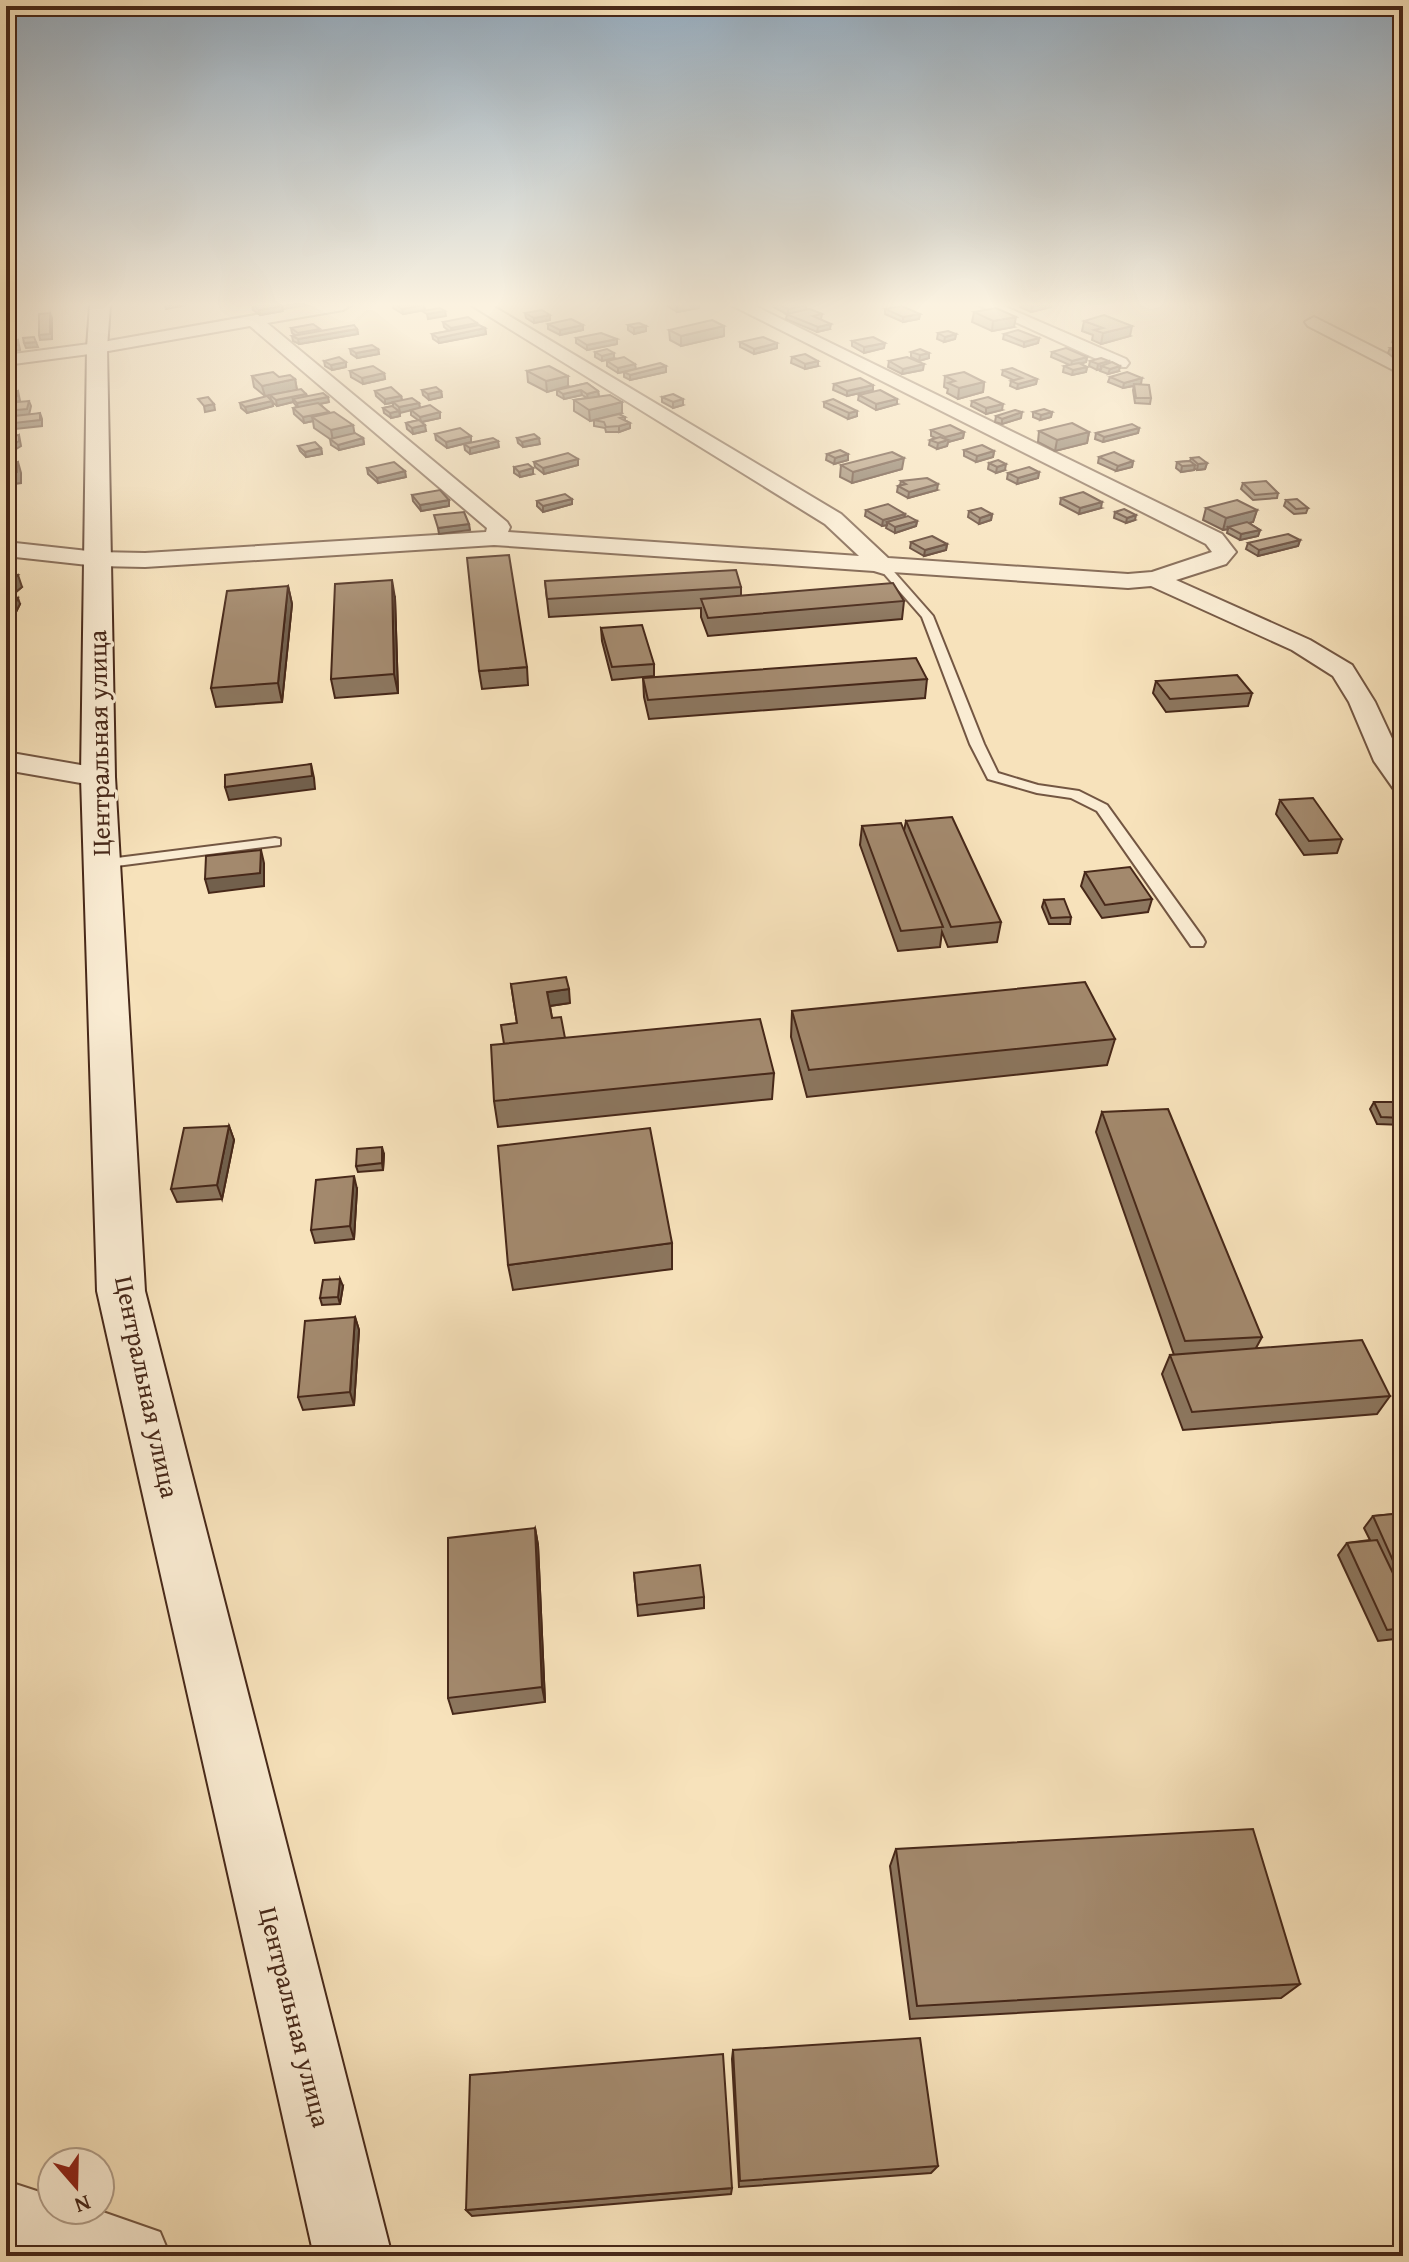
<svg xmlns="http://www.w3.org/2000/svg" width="1409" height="2262" font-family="'Gentium Book Plus',serif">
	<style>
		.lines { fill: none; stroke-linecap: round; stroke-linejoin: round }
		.lane-casing { stroke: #735642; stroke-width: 4 }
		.street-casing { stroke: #735642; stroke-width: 4 }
		.secondary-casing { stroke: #472819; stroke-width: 4 }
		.lane { fill: #faecd3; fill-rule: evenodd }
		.street { fill: #faecd3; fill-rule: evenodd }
		.secondary { fill: #faecd3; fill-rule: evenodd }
		.wall { fill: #8c765e; stroke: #472819; stroke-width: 2 }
		.shaded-wall { fill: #72604c; stroke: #472819; stroke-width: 2 }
		.building { fill: #a3896d; stroke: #472819; stroke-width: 2 }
		.labels { text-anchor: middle; stroke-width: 6; stroke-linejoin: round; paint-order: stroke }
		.street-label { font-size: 26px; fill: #472819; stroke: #faecd3 }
	</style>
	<rect width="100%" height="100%" fill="#f7e2bb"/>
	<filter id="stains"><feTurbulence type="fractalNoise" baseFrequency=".0025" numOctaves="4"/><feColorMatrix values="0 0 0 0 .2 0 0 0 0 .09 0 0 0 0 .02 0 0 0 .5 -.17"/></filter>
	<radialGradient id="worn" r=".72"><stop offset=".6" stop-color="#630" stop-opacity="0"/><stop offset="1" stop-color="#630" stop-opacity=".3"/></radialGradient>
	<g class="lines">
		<g class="lane-casing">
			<g id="lane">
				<path d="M880,565H888L933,616L984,744L998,773L1038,785L1079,791L1107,805L1203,938L1205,942L1203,946H1191L1097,811L1071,798L1037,793L988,779L970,744L922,617L880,569Z"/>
				<path d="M275,838L280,839V845L101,868L94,864L101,860Z"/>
			</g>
		</g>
		<g class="street-casing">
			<g id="street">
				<path d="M312,305H351L343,310L267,323L507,522L510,527L508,532L859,556L825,524L471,305H491L841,514L888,558L1128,574L1152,572L1212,552L1206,544L731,305H753L1222,534L1236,552L1226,564L1176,580L1310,640L1352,665L1375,702L1403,762V791L1393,788L1374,761L1349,702L1333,676L1292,650L1151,586L1128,588L892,572L884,574L874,571L494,545L145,567L97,566L6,556V542L97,552L145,553L486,532L487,528L250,326L97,353L6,365V355L97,343Z"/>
				<path d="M978,305H1001L1126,359L1129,363L1126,367H1114Z"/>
				<path d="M1314,317L1403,362V375L1308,326L1305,322Z"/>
				<path d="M6,752L98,768L108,771L112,777L108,783L98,786L6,770Z"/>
				<path d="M6,2181L52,2196V2210H97L160,2232L170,2256H34L6,2247Z"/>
			</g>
		</g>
		<g class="secondary-casing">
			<path id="secondary" d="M90,305H110L107,348L115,777L145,1291L392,2256H314L97,1291L81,777L87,348Z"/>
		</g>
		<use href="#lane" class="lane"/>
		<use href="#street" class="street"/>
		<use href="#secondary" class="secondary"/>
	</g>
	<g class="wall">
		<path d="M252,305L283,311L260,315L253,310Z"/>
		<path d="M393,305H424L425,310L403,314L393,308Z"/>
		<path d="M666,305H699V308L677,312Z"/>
		<path d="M773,305H806V309L822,314L821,319H820L830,329L817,332L786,319L787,314L773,307Z"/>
		<path d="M1020,305H1051V307L1031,312L1020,307Z"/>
		<path d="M885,309L920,314L919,319L903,322L885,314Z"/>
		<path d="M974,312L1014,327L992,331L972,322Z"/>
		<path d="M525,313L550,315V320L534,323L526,318Z"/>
		<path d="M1084,321L1130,336L1101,344L1092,340L1093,335L1082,331Z"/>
		<path d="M443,322L477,325L485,328L486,334L439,343L433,339L432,334L449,331L444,327Z"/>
		<path d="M548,324L583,325V330L560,335L548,329Z"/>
		<path d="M628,325L646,326V331L634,334L628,330Z"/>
		<path d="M291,328L321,331L357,329L358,334L299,344L293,341L292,336L295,335L292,333Z"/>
		<path d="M669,330L724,336L681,346L670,340Z"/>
		<path d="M938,333L956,334L955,339L944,342L937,339Z"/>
		<path d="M1004,334L1039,338L1038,343L1024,347L1003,339Z"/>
		<path d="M1394,337H1403V347H1396L1392,342Z"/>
		<path d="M576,338L617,344L587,350L576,343Z"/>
		<path d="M852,341L884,348L864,353L852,346Z"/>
		<path d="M740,342L777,348L754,354L740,347Z"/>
		<path d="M1390,348H1403V359H1395L1388,353Z"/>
		<path d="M350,349H378L379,354L357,358L351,354Z"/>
		<path d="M595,352L614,358L602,361L595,357Z"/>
		<path d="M911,352L929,353V358L919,361L911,357Z"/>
		<path d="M1052,352L1087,357L1086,362L1080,364L1087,367L1086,372L1072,375L1063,372L1064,366L1070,365L1051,357Z"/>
		<path d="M792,357L818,366L805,369L791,363Z"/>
		<path d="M324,361L346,367L332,370L325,366Z"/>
		<path d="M607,361L636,369L666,366V372L630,380L624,377V372L618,373L607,366Z"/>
		<path d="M889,361L923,370L902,374L888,367Z"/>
		<path d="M1090,361L1108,363L1119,371L1108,374L1100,371L1101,369L1097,370L1089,366Z"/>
		<path d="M1003,370L1037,379L1036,384L1017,389L1010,386L1011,381L1013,380L1002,375Z"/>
		<path d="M350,371L384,373L385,379L363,384L351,377Z"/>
		<path d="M527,371L568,386L547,392L528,382Z"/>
		<path d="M252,376L295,379L297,390L307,396L329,402L320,404L329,413L354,433L363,438L364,444L339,450L331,445L330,439L314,428L313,421L304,423L294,414L293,408L297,407L293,402L277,406L272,402L273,406L247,413L241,408L240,403L271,400L270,395L287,392L265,396L254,387Z"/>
		<path d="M945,376L984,382L983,392L958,399L947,393L948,389L944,387Z"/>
		<path d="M1110,377L1141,384L1137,385L1151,398L1150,404L1135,403L1133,390L1134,386L1123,388L1108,382Z"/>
		<path d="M587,383L598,391L599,397L622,413L590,421L574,411V400L587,398L582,395L564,399L557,395V390Z"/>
		<path d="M834,384L873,390L847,396L833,390Z"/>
		<path d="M422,390L441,391L442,397L429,400L423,395Z"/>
		<path d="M375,391L401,396L402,400L419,403L420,408L440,412V418L422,422L426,431L413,434L407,429L406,423L418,420L411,415V410L400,412V416L391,418L384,413L383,408L393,406V403L385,404L376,396Z"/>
		<path d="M859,395L897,404L876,410L858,400Z"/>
		<path d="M662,397L683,405L673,408L662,402Z"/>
		<path d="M972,401L1002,410L986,414L971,406Z"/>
		<path d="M824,402L857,411V416L848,419L824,407Z"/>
		<path d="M1033,412H1052L1051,417L1040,420L1033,417Z"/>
		<path d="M996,416L1021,418L1002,424L995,422Z"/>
		<path d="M625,417V420L630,423V428L619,432H606L605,428L594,426V420Z"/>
		<path d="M1139,428L1138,433L1103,442L1095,439L1096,433Z"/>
		<path d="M931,430L964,432L963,438L948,442L947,446L937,449L929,445L930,440L935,438L931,436Z"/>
		<path d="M1039,431L1089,432L1087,443L1055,451L1038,442Z"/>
		<path d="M435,434L471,442L447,448L436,440Z"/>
		<path d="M517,438L540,444L523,447L518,443Z"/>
		<path d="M464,444L499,447L470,454L465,450Z"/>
		<path d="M298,446L321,448L322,454L306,457L300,451Z"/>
		<path d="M964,450L994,451L993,457L976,462L964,456Z"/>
		<path d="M827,454H848V460L834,464L826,460Z"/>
		<path d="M1099,457L1133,461L1132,467L1116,471L1098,463Z"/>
		<path d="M1191,458L1207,463L1205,469L1197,470L1194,468V470L1181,472L1176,468L1177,462L1190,461Z"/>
		<path d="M578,459V465L544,474L535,467L534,462Z"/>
		<path d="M989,463L1005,470L996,473L988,469Z"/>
		<path d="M841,465L902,469L852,483L840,477Z"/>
		<path d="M514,467L533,474L520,477L514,473Z"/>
		<path d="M367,468L406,477L378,483L368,474Z"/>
		<path d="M1039,472L1038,478L1017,484L1007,479L1008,473Z"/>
		<path d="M901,481L937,490L908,498L897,492L898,486L900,485Z"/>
		<path d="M1243,483L1278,493L1277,498L1253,500L1241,489Z"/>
		<path d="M412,495L449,500V506L421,511L413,501Z"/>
		<path d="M1061,498L1101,508L1079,514L1060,504Z"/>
		<path d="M572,499V504L543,512L537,506V501Z"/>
		<path d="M1286,500L1308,508L1306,513L1294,514L1284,506Z"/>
		<path d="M1206,508L1257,510L1253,522L1249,523L1260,530L1258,536L1240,540L1227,533L1228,529L1223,530L1203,520Z"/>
		<path d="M866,510L905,514L904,517L917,521L916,526L895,533L886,528L887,525L882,526L865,516Z"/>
		<path d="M969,511L992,514L991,520L979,524L968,517Z"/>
		<path d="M1115,512L1135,520L1126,523L1114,518Z"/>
		<path d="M1300,540L1298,546L1258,556L1246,549L1248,543Z"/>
		<path d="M911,542L947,544L946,550L924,556L910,548Z"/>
		<path d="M6,573L22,587L8,599L20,604L12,620H6Z"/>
		<path d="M545,581L741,587V596L904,601L902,619L708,636L701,617V608L549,617Z"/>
		<path d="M288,586L292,604L282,702L216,707L211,688Z"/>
		<path d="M395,598L398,693L335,698L331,679Z"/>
		<path d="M601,628L654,664V676L612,680L602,641Z"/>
		<path d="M527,667L528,685L482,689L479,671Z"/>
		<path d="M643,678L927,679L925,698L649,719L644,697Z"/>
		<path d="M1156,681L1252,693L1248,706L1166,712L1153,693Z"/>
		<path d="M1280,800L1342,839L1337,853L1304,855L1276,814Z"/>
		<path d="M906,821L1001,922L997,942L948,947L942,932L940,947L898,951L860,845L862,826L904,831Z"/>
		<path d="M1085,872L1152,899L1148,912L1102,918L1081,886Z"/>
		<path d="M1044,900L1071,917L1070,924H1049L1042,907Z"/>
		<path d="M511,984L570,1003L550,1006L552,1018L565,1038L774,1073L772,1099L498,1127L494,1101L517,1023Z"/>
		<path d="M792,1011L1115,1039L1107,1065L807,1097L791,1037Z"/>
		<path d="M1374,1102H1403V1125L1377,1124L1370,1109Z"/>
		<path d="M1102,1112L1262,1337L1256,1348L1390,1396L1377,1414L1183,1430L1162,1374L1170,1355H1174L1096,1132Z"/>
		<path d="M229,1126L234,1140L222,1199L177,1202L171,1189Z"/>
		<path d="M384,1154L383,1170L358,1172L356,1166Z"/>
		<path d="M357,1189L354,1239L315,1243L311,1230Z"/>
		<path d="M672,1243V1269L513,1290L508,1265Z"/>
		<path d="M343,1286L340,1304L322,1305L320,1298Z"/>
		<path d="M355,1317L359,1330L354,1405L303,1410L298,1397Z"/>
		<path d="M1403,1513V1638L1378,1641L1338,1555L1347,1543L1370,1540L1364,1528L1373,1516Z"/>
		<path d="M535,1528L538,1545L545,1702L453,1714L448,1698Z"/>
		<path d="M634,1573L704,1597V1608L638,1616Z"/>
		<path d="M896,1849L1300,1984L1281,1998L910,2019L890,1866Z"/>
		<path d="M733,2050L938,2166L931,2173L739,2187L732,2059Z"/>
		<path d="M732,2188L731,2194L472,2216L466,2210Z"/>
	</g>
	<g class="shaded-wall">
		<path d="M165,305H186L166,309Z"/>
		<path d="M424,305L425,310L403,314L402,309Z"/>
		<path d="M677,305H699V308L677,312Z"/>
		<path d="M806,305V310L788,314V309Z"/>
		<path d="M1038,305H1051V307L1031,312L1032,307Z"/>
		<path d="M282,306L283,311L260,315L259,310Z"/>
		<path d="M445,311L446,316L428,319L427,314Z"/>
		<path d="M50,313L52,318V339L40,340L39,335Z"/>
		<path d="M920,314L919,319L903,322V317Z"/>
		<path d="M550,315V320L534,323V318Z"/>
		<path d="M1016,317L1014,327L992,331L993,321Z"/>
		<path d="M477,323V328L452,333L451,328Z"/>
		<path d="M831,324L830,329L817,332L818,327Z"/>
		<path d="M583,325V330L560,335V330Z"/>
		<path d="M646,326V331L634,334V328Z"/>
		<path d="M724,326V336L681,346V336Z"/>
		<path d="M1132,326L1130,336L1101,344L1103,333Z"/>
		<path d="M485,328L486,334L439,343L438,338Z"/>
		<path d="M357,329L358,334L299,344L298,339Z"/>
		<path d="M956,334L955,339L944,342L945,337Z"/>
		<path d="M1039,338L1038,343L1024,347V342Z"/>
		<path d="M617,339V344L587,350V345Z"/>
		<path d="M18,340L20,350L8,352L7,347Z"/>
		<path d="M36,342L38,347L26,348L24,343Z"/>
		<path d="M777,343V348L754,354V349Z"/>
		<path d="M885,343L884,348L864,353V347Z"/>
		<path d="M378,349L379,354L357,358L356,353Z"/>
		<path d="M614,353V358L602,361V356Z"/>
		<path d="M929,353V358L919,361L920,355Z"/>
		<path d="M1087,357L1086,362L1071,366L1072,361Z"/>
		<path d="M818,361V366L805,369V364Z"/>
		<path d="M1109,361L1108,367L1101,366V369L1097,370L1098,364Z"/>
		<path d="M346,362V367L332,370L331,365Z"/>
		<path d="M635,364L636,369L618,373V368Z"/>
		<path d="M924,364L923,370L902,374L903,369Z"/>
		<path d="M666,366V372L630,380V375Z"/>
		<path d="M1120,366L1119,371L1108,374L1110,369Z"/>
		<path d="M1087,367L1086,372L1072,375L1073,370Z"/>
		<path d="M384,373L385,379L363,384L362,378Z"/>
		<path d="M568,376V386L547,392L546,381Z"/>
		<path d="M1142,378L1141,384L1123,388L1124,383Z"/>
		<path d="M295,379L297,390L265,396L262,386Z"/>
		<path d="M1037,379L1036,384L1017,389L1018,384Z"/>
		<path d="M984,382L983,392L958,399L959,388Z"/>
		<path d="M873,385V390L847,396V391Z"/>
		<path d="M581,390L582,395L564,399L563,394Z"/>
		<path d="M18,391L20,401L6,403V397Z"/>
		<path d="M441,391L442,397L429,400L428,394Z"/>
		<path d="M598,391L599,397L588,399L587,394Z"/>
		<path d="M306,394L307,399H293V402L277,406L276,400Z"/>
		<path d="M401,396L402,401L385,404V399Z"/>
		<path d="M328,397L329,402L298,408L297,403Z"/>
		<path d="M683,399V405L673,408V402Z"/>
		<path d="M897,399V404L876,410V404Z"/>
		<path d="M29,401L31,406L29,415L6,417V411Z"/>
		<path d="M272,401L273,406L247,413L245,407Z"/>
		<path d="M622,402V413L590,421L589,410Z"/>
		<path d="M419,403L420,408L400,413L399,407Z"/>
		<path d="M214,404L215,410L205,412L204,406Z"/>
		<path d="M1003,404L1002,410L986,414V408Z"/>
		<path d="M399,411L400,416L391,418L390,413Z"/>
		<path d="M857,411V416L848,419L849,413Z"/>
		<path d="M329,412L330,417H312L313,421L304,423L303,417Z"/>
		<path d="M440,412V418L421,422L420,417Z"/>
		<path d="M1022,412L1021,418L1002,424V419Z"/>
		<path d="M1052,412L1051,417L1040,420L1041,415Z"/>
		<path d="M40,413L42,419V426L6,430V424Z"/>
		<path d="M630,423V428L619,432V426Z"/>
		<path d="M353,425L355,436L333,441L331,430Z"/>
		<path d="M425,425L426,431L413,434L412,428Z"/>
		<path d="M1139,428L1138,433L1103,442L1104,437Z"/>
		<path d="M964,432L963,438L948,442L947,446L937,449L938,443L945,441V437Z"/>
		<path d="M1089,432L1087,443L1055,451L1057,440Z"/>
		<path d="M19,435L21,446L16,449L6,451V445Z"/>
		<path d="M471,436V442L447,448L446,442Z"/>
		<path d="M363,438L364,444L339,450L338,445Z"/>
		<path d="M539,438L540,444L523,447L522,442Z"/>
		<path d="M498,441L499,447L470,454V448Z"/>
		<path d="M321,448L322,454L306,457L305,452Z"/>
		<path d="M994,451L993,457L976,462L977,456Z"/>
		<path d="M848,454V460L834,464L835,458Z"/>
		<path d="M904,458L902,469L852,483L853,472Z"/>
		<path d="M578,459V465L544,474L543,468Z"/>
		<path d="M1133,461L1132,467L1116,471L1118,466Z"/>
		<path d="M18,462L21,473V483L6,485V473Z"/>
		<path d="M1207,463L1205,469L1197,470L1198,464Z"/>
		<path d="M1006,464L1005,470L996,473L997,467Z"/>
		<path d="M1195,465L1194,470L1181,472L1182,466Z"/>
		<path d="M533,468V474L520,477L519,472Z"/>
		<path d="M405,471L406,477L378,483L377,478Z"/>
		<path d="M1039,472L1038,478L1017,484L1018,478Z"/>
		<path d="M938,484L937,490L908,498L909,492Z"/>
		<path d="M572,499V504L543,512V506Z"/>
		<path d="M449,500V506L421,511L420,505Z"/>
		<path d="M1102,502L1101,508L1079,514L1080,508Z"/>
		<path d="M1257,510L1253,522L1230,528L1228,527V529L1223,530L1226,518Z"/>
		<path d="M11,511L13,517V527L6,528V522Z"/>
		<path d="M905,514L904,520L887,522V525L882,526L883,520Z"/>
		<path d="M992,514L991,520L979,524L980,518Z"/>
		<path d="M1136,515L1135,520L1126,523L1127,518Z"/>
		<path d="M917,521L916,526L895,533V527Z"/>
		<path d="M469,524L470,530L439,534L438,528Z"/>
		<path d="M1260,530L1258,536L1240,540L1241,534Z"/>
		<path d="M1300,540L1298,546L1258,556L1259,550Z"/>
		<path d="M947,544L946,550L924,556L925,550Z"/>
		<path d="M18,575L22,587L6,600V584Z"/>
		<path d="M392,580L395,598L398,693L394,674Z"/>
		<path d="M288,586L292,604L282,702L278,683Z"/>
		<path d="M18,598L20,604L12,620L10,613Z"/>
		<path d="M311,764L314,778L315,789L229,800L225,787Z"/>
		<path d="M261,850L264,863V886L209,893L205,879Z"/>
		<path d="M569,989L570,1003L549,1006L547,992Z"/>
		<path d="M229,1126L234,1140L222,1199L217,1185Z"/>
		<path d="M382,1147L384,1154L383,1170L382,1163Z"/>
		<path d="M354,1176L357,1189L354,1239L350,1226Z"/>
		<path d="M340,1279L343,1286L340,1304L338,1297Z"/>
		<path d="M355,1317L359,1330L354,1405L350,1392Z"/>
		<path d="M535,1528L538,1545L545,1702L542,1687Z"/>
	</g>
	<g class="building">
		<path d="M253,305H281L282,306L259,310Z"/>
		<path d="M396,305H421L402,309Z"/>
		<path d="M780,305H806L788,309Z"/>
		<path d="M902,306L920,314L903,317L885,309Z"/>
		<path d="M440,308L445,311L427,314L422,311Z"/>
		<path d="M996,308L1016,317L993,321L974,312Z"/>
		<path d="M810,309L822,314L813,316L831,324L818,327L786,314Z"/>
		<path d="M542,310L550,315L534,318L525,313Z"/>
		<path d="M50,313V334L39,335V314Z"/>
		<path d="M1104,315L1132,326L1103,333L1094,330L1103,328L1084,321Z"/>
		<path d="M468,317L477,323L451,328L443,322Z"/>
		<path d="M571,319L583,325L560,330L548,324Z"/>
		<path d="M712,320L724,326L681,336L669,330Z"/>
		<path d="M639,323L646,326L634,328L628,325Z"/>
		<path d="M313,324L320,329L298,333L291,328Z"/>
		<path d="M354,325L357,329L298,339L292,336Z"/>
		<path d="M479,325L485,328L438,338L432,334Z"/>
		<path d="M1018,330L1039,338L1024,342L1004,334Z"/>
		<path d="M948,331L956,334L945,337L938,333Z"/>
		<path d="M601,333L617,339L587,345L576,338Z"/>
		<path d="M34,337L36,342L24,343L23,338Z"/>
		<path d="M763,337L777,343L754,349L740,342Z"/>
		<path d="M873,337L885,343L864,347L852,341Z"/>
		<path d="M1394,337H1403V342H1398Z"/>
		<path d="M18,340V345L7,347L6,341Z"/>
		<path d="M372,345L378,349L356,353L350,349Z"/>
		<path d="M1066,348L1087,357L1072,361L1052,352Z"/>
		<path d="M1390,348H1403V354H1397Z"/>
		<path d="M607,349L614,353L602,356L595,352Z"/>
		<path d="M920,349L929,353L920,355L911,352Z"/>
		<path d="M805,354L818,361L805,364L792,357Z"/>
		<path d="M339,357L346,362L331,365L324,361Z"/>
		<path d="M624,357L635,364L618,368L607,361Z"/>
		<path d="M907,357L924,364L903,369L889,361Z"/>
		<path d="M1101,358L1109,361L1098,364L1090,361Z"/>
		<path d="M1112,362L1120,366L1110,369L1101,366Z"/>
		<path d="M660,363L666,366L630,375L624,372Z"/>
		<path d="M1079,363L1087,367L1073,370L1064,366Z"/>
		<path d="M373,366L384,373L362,378L350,371Z"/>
		<path d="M549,366L568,376L546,381L527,371Z"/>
		<path d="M1012,368L1037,379L1018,384L1011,381L1022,378L1003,370Z"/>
		<path d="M273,372L279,377L290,375L295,379L262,386L252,376Z"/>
		<path d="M964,372L984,382L959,388L948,383L955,381L945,376Z"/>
		<path d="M1127,372L1142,378L1124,383L1110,377Z"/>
		<path d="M860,378L873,385L847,391L834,384Z"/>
		<path d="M587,383L598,391L587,394L581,390L563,394L557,390Z"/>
		<path d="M1134,384L1149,385L1151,398H1136Z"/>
		<path d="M391,387L401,396L385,399L375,391Z"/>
		<path d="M436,387L441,391L428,394L422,390Z"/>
		<path d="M301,389L306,394L276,400L270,395Z"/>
		<path d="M880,390L897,399L876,404L859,395Z"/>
		<path d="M18,391V396L6,397V393Z"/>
		<path d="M323,393L328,397L297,403L293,399Z"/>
		<path d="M673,394L683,399L673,402L662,397Z"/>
		<path d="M610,395L622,402L589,410L574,400Z"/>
		<path d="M267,396L272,401L245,407L240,403Z"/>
		<path d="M208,397L214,404L204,406L198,399Z"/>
		<path d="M988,397L1003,404L986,408L972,401Z"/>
		<path d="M412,398L419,403L399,407L393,402Z"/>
		<path d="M833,399L857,411L849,413L824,402Z"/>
		<path d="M29,401L27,409L6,411V403Z"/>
		<path d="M318,403L329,412L303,417L293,408Z"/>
		<path d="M430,405L440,412L420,417L411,410Z"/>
		<path d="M392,406L399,411L390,413L383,408Z"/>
		<path d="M1044,409L1052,412L1041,415L1033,412Z"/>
		<path d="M1015,410L1022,412L1002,419L996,416Z"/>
		<path d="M334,412L353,425L331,430L312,417Z"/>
		<path d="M40,413V420L6,424V417Z"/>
		<path d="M619,414L625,417L620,418L630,423L619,426L606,427L604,422L594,420Z"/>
		<path d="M419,420L425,425L412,428L406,423Z"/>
		<path d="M1072,423L1089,432L1057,440L1039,431Z"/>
		<path d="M1132,424L1139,428L1104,437L1096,433Z"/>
		<path d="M950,425L964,432L945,437L931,430Z"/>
		<path d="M460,428L471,436L446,442L435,434Z"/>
		<path d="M355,433L363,438L338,445L330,439Z"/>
		<path d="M534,434L539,438L522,442L517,438Z"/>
		<path d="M19,435V441L14,444L6,445V437Z"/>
		<path d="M940,437L948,440L938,443L930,440Z"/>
		<path d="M493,438L498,441L470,448L464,444Z"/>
		<path d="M315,442L321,448L305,452L298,446Z"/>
		<path d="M982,445L994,451L977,456L964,450Z"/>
		<path d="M840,450L848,454L835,458L827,454Z"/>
		<path d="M892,452L904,458L853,472L841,465Z"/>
		<path d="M1114,452L1133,461L1118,466L1099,457Z"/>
		<path d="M568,453L578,459L543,468L534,462Z"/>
		<path d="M1199,457L1207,463L1198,464L1191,458Z"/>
		<path d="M998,460L1006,464L997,467L989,463Z"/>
		<path d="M1190,461L1195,465L1182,466L1177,462Z"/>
		<path d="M18,462L17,472L6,473V463Z"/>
		<path d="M394,462L405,471L377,478L367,468Z"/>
		<path d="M528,464L533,468L519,472L514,467Z"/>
		<path d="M1029,467L1039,472L1018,478L1008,473Z"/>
		<path d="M927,478L938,484L909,492L898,486L906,484L901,481Z"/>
		<path d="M1266,481L1278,493L1255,495L1243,483Z"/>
		<path d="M440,490L449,500L420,505L412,495Z"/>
		<path d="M1083,492L1102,502L1080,508L1061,498Z"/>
		<path d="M565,494L572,499L543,506L537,501Z"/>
		<path d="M1297,499L1308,508L1296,509L1286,500Z"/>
		<path d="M1237,500L1257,510L1226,518L1206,508Z"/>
		<path d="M888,504L905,514L883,520L866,510Z"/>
		<path d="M981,508L992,514L980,518L969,511Z"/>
		<path d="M1124,509L1136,515L1127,518L1115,512Z"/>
		<path d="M11,511L10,521L6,522V512Z"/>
		<path d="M464,512L469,524L438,528L434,515Z"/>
		<path d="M908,516L917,521L895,527L887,522Z"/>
		<path d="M1247,522L1260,530L1241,534L1228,527Z"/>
		<path d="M1288,534L1300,540L1259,550L1248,543Z"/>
		<path d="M932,536L947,544L925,550L911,542Z"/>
		<path d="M509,555L527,667L479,671L467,558Z"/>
		<path d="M736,570L741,587L547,599L545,581Z"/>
		<path d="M6,573L18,575L6,584Z"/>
		<path d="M392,580L394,674L331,679L335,584Z"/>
		<path d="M893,583L904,601L708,618L701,599Z"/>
		<path d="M288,586L278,683L211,688L227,591Z"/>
		<path d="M18,598L10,613L6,614V599Z"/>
		<path d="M642,625L654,664L612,667L601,628Z"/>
		<path d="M916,658L927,679L648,700L643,678Z"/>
		<path d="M1237,675L1252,693L1170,699L1156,681Z"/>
		<path d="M311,764L312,776L225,787V775Z"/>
		<path d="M1313,798L1342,839L1309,841L1280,800Z"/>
		<path d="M952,817L1001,922L951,927L906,821Z"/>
		<path d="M901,823L943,927L901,931L862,826Z"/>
		<path d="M261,850L260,873L205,879L206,856Z"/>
		<path d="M1130,867L1152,899L1105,905L1085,872Z"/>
		<path d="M1064,899L1071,917L1051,918L1044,900Z"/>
		<path d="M566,977L569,989L547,992L552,1018L561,1017L565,1038L504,1044L501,1025L517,1023L511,984Z"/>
		<path d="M1085,982L1115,1039L809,1070L792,1011Z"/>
		<path d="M760,1019L774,1073L494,1101L491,1045Z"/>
		<path d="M1374,1102H1403V1118L1381,1117Z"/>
		<path d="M1168,1109L1262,1337L1185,1341L1102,1112Z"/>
		<path d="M229,1126L217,1185L171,1189L184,1128Z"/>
		<path d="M650,1128L672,1243L508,1265L498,1146Z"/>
		<path d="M382,1147V1163L356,1166L357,1149Z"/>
		<path d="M354,1176L350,1226L311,1230L316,1180Z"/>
		<path d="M340,1279L338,1297L320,1298L323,1280Z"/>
		<path d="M355,1317L350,1392L298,1397L305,1321Z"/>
		<path d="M1362,1340L1390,1396L1192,1412L1170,1355Z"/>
		<path d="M1403,1513V1583L1373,1516Z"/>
		<path d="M535,1528L542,1687L448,1698V1538Z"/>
		<path d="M1377,1540L1403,1594V1628L1387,1630L1347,1543Z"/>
		<path d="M700,1565L704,1597L637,1605L634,1573Z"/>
		<path d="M1253,1829L1300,1984L917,2006L896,1849Z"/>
		<path d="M920,2038L938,2166L740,2181L733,2050Z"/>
		<path d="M723,2054L732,2188L466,2210L470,2075Z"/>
	</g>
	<linearGradient id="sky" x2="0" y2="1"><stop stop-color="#96adc0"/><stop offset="0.49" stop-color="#fbf2e0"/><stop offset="1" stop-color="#fbf2e0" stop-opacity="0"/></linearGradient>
	<rect width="1409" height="622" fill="url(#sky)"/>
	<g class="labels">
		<g class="street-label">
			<text transform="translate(99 743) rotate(-91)" y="9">Центральная улица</text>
			<text transform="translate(147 1387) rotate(78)" y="9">Центральная улица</text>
			<text transform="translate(295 2017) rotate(76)" y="9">Центральная улица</text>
		</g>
	</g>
	<rect width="1409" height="2262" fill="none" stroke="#f7e2bb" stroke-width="32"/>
	<rect x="8" y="8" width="1393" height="2246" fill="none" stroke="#472819" stroke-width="4"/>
	<rect x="16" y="16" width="1377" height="2230" fill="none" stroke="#472819" stroke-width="2"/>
	<g transform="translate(76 2186) rotate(160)"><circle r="38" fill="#faecd3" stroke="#b29e89" stroke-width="2"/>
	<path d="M0-6L14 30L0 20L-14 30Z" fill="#8f2418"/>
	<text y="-12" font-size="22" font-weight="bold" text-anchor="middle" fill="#472819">N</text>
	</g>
	<rect width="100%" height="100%" filter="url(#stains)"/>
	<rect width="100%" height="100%" fill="url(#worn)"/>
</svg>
